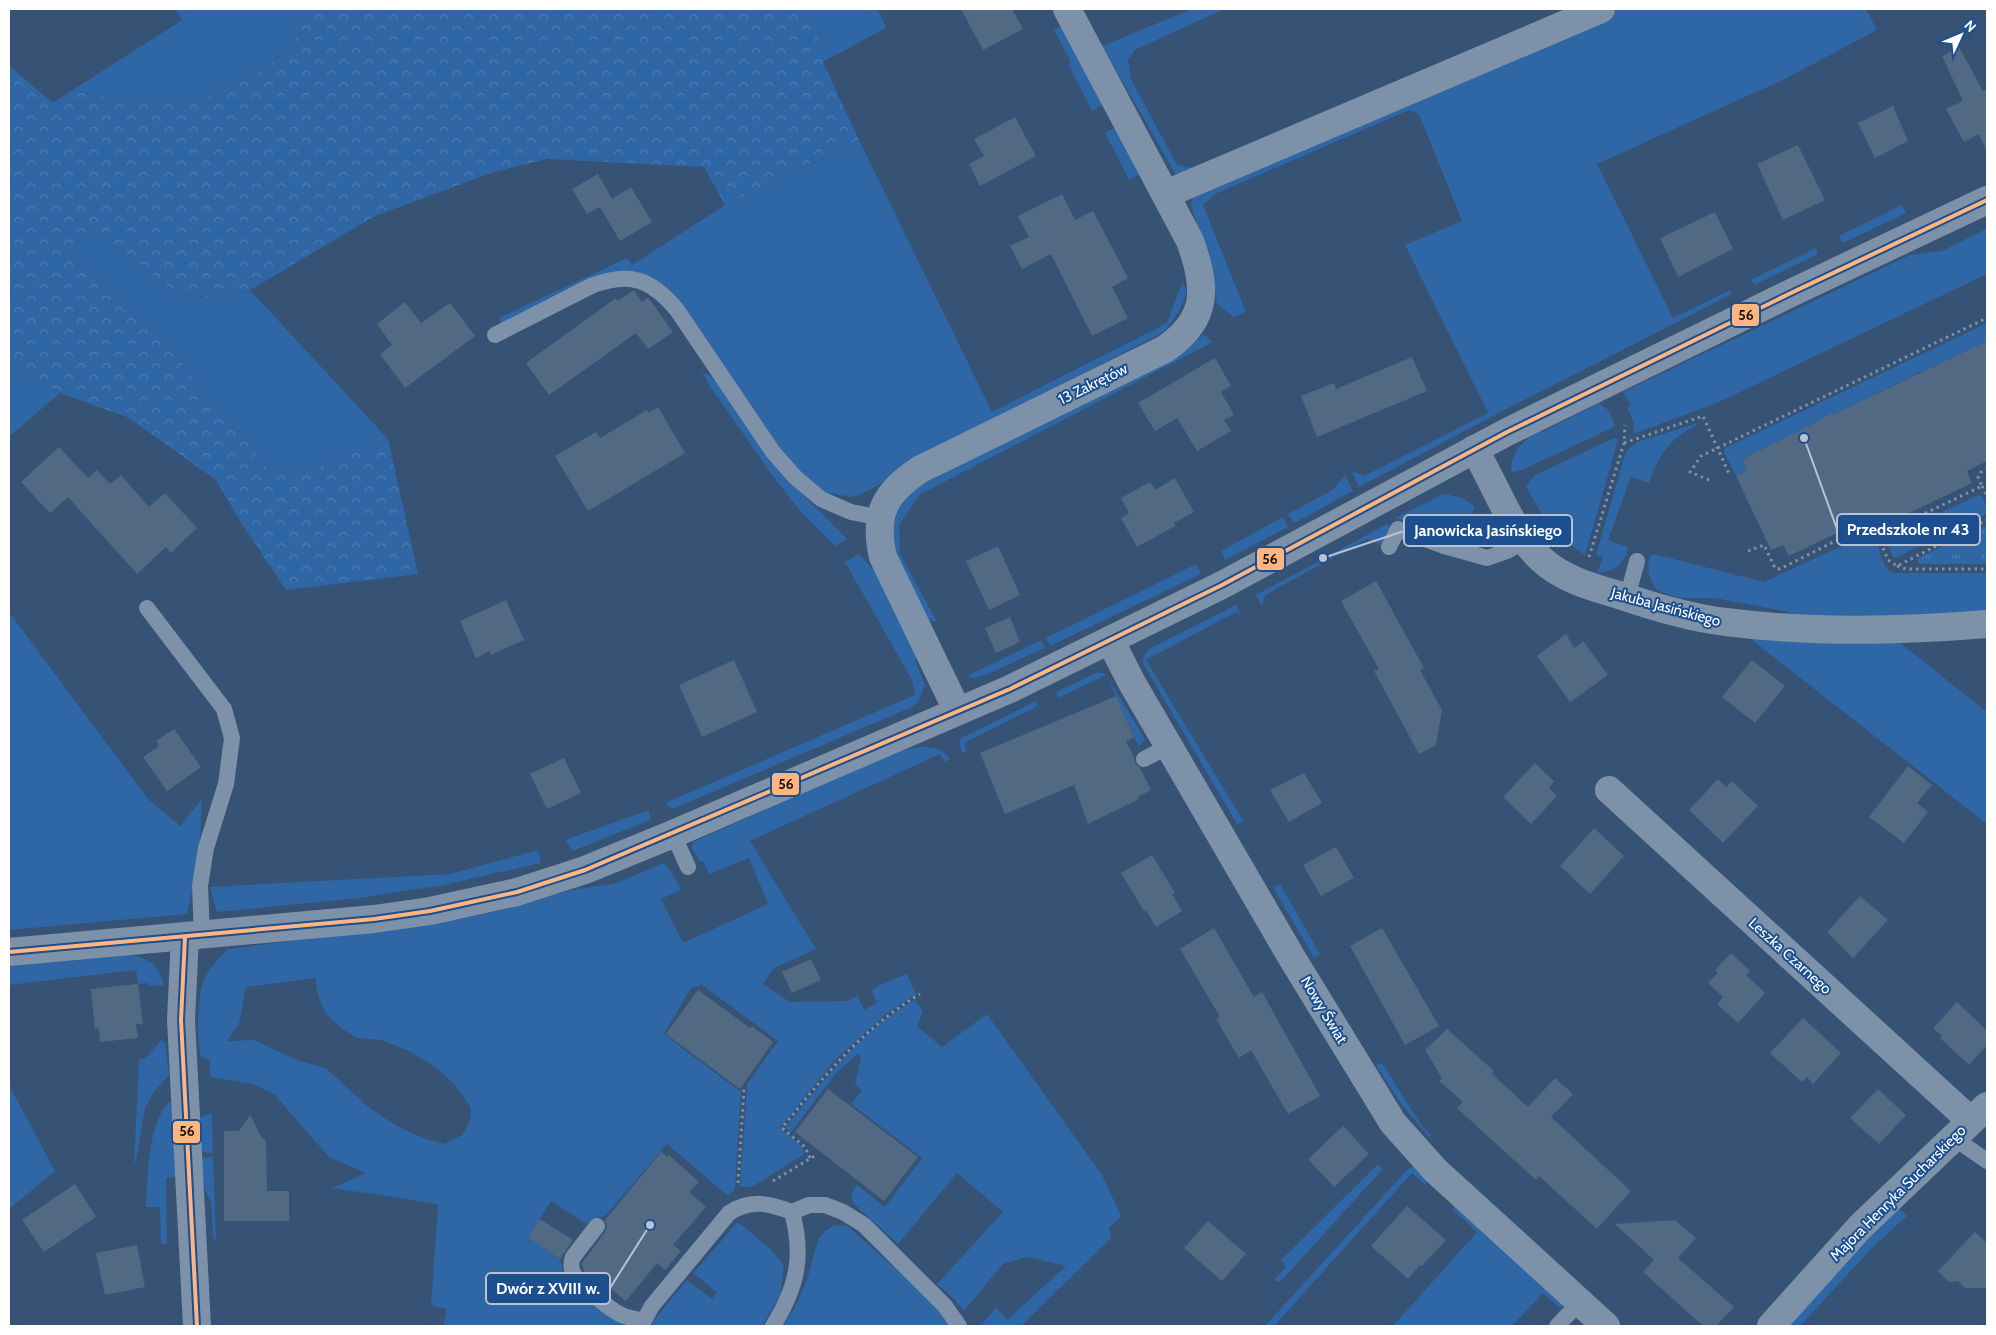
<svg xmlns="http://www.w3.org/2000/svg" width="1996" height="1335" viewBox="0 0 1996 1335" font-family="Cabin,sans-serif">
	<defs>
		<pattern id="forest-crowns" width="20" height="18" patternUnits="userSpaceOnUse" patternTransform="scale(1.25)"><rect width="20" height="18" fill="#2f66a5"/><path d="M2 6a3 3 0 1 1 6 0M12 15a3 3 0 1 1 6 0" fill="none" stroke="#4e7db2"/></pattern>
		<pattern id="park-tufts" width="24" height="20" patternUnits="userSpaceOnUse" patternTransform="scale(1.25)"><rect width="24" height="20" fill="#2f66a5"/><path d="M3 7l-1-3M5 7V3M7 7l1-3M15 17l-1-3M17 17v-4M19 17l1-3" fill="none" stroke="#4e7db2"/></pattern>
	</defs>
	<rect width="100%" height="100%" fill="#365274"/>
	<path fill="#2f66a5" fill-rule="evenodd" d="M175 9H311L290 50 225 93 149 103 71 91 182 20Z
		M813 9H878L886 28 823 62Z
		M1192 9H1224L1135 50 1128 60 1131 79 1177 165 1190 168 1370 96 1176 175 1102 46Z
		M1619 9H1866L1877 30 1785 79 1597 164 1673 318 1730 290 1732 294 1491 417 1359 487 1352 473 1355 472 1364 476 1488 413 1405 245 1462 221 1419 114 1409 110 1215 194 1203 205 1246 312 1234 317 1217 304 1214 283 1191 205 1193 195Z
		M1062 26 1104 104 1092 111 1068 64 1071 62 1054 30Z
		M1117 126 1142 173 1129 180 1105 133Z
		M859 140 992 412 1167 323 1182 283 1187 289C1183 307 1175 320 1162 333L914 460 879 485 865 492 854 497 826 493 797 472 684 310 640 275 501 323 499 318 627 258 632 265 725 205Z
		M1902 205 1906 213 1843 243 1839 236Z
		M1986 229 1987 274 1717 403 1633 434 1634 423 1627 408 1631 406 1623 392 1910 255 1942 251Z
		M102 236 177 294 217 298 250 290 388 439 301 474 271 472 151 325 72 255 74 242Z
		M1816 248 1818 254 1754 285 1751 280Z
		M1987 323V341L1920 373 1917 372V374L1832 415 1831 413 1830 416 1742 459 1747 471 1736 476 1724 452 1725 448Z
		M1203 334 1213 342 919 495 899 525 900 554 937 622 928 620 894 548 893 531 897 512 911 492 957 465 1169 361 1188 349Z
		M9 368 20 371 60 393 9 437Z
		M702 372 709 375 719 384 770 457 810 502 847 539 835 546 800 511 772 475 709 385Z
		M1599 403 1608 410 1615 425 1612 428 1522 470 1511 472C1510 451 1524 440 1540 430L1542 432Z
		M1697 423V425C1670 439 1659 454 1649 483L1631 477 1608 540 1627 547 1628 550C1623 565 1613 572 1597 573L1603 557 1596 555 1626 451 1637 442Z
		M1614 438 1618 440 1585 555C1554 534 1544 519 1526 487L1535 475Z
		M1346 476 1353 491 1294 523 1288 514 1331 491C1337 487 1339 479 1346 476Z
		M1444 494C1456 496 1468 498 1475 508L1473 512 1439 530 1395 518Z
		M1978 495 1982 496 1987 507V514L1895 558 1893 557 1886 541 1887 539Z
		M1491 513C1496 522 1505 534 1494 542 1490 544 1487 546 1483 545 1472 543 1462 537 1452 533Z
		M1283 517 1288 527 1225 560 1221 551Z
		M1387 524 1391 527 1381 545 1367 539 1265 595 1262 606 1256 595Z
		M1867 534C1882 538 1878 567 1893 573H1987V615L1813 620 1784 611 1715 598H1680L1661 592 1654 587 1649 575 1648 564 1650 556 1654 554 1764 582Z
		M859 554 875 571 922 657 915 660 925 685 918 702 912 707 673 809 665 803 915 695 912 680 845 562Z
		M1196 564 1201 574 1050 646 1046 638Z
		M1236 605 1242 617 1236 612 1146 660 1244 822 1237 824 1144 665 1142 659 1149 649Z
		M9 612 148 799 180 826 201 800C203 839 195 877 187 914L9 930Z
		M1748 637 1898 641 1987 712V824Z
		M1041 640 1045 648 983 676 972 678 967 676Z
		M1096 673H1102L1106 675 1145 739 1139 747 1106 675 1058 698 1056 692Z
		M1036 701 1038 706 964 743 967 751 962 753 959 739Z
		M919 747C933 747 942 747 950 759L945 762 940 754 750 841 816 949 774 968 763 984 790 1002 847 1001 858 996 864 1010 877 1003 872 991 877 986 907 974 916 994 886 1014 834 1061 780 1128 803 1148 804 1154 752 1187H740L747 1084 778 1041 702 985 691 988 664 1034 741 1092 735 1189 728 1196 667 1144 606 1215 586 1224 551 1201 528 1238 560 1259 563 1272 623 1326H443L447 1309 431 1305 438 1204 332 1188 366 1173 329 1157 275 1095 254 1084 210 1077V1060L201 1057C197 1037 196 995 206 976 211 966 220 957 228 949L461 919 506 909 568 891 616 883 664 863 673 874 681 890 661 899 683 943 768 904 749 858 709 874 703 861 700 862 692 848 693 842 894 753ZM315 978 318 996 326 1014 341 1028 357 1038 381 1040 409 1051 437 1068 455 1085 471 1108 470 1121 462 1135 444 1144 423 1138 395 1125 367 1106 327 1069 294 1059 254 1040 227 1041 239 1024 246 987Z
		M649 810 650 820 573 851 565 840Z
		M538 850 541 863 444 885 359 898 217 912 210 887 450 874Z
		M1280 884 1320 954 1314 958 1273 887Z
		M127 955C146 956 160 965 164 985L149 986 148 983 138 984 136 970 9 985V966Z
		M915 1000 923 1011 917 1026 942 1047 987 1014 1102 1175 1121 1216 1109 1228 1111 1238 1021 1326H981L996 1307 1007 1320 1066 1266 1027 1257 1003 1264 964 1311 953 1298 937 1284 1003 1212 957 1173 898 1244 853 1203 851 1195 857 1185 885 1207 922 1158 851 1104 862 1091 855 1084 861 1057 858 1054 837 1072 791 1132 785 1128C821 1084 864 1027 915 1000Z
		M161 1040 165 1043 169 1075 154 1092 145 1108 136 1161 134 1162 139 1059H145Z
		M1382 1063 1422 1126 1431 1135 1429 1137 1399 1101 1376 1065Z
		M9 1085 55 1171 9 1209Z
		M169 1102 173 1103 176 1177 166 1178 167 1243 161 1245 160 1207H146C147 1179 148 1123 169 1102Z
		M212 1113 213 1153 200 1152 198 1119Z
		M213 1157 216 1240 213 1238 211 1201 205 1191 201 1158Z
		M1378 1164 1382 1170 1283 1279 1278 1282 1274 1280 1286 1267 1281 1260Z
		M1414 1166 1427 1179 1425 1185 1412 1173 1274 1326H1265L1408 1169Z
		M1457 1207 1563 1302 1561 1309 1543 1293 1512 1326H1393L1477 1232 1451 1208Z
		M1898 1207 1907 1216 1874 1246 1800 1326H1787L1865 1238Z
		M738 1222 769 1248 780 1260 784 1267 780 1295 762 1326H651L653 1321 687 1280 712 1299 717 1292 693 1273Z
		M835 1225 847 1226C883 1258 922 1288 952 1326H783L794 1309 807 1280 818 1240 825 1231Z"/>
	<path fill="url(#forest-crowns)" d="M311 9H813L823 62 859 140 725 205 704 167 547 159 494 172 375 216 250 290 217 298 177 294 102 236 74 242 72 255 151 325 271 472 301 474 388 439 418 574 286 590 240 521 216 480 127 417 60 393 20 371 9 368V66L53 103 71 91 149 103 225 93 290 50Z"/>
	<path fill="url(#park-tufts)" d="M1987 525V564H1919L1917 559Z"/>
	<path fill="#526984" d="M961 9H1012L1023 29 983 50Z
		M1959 47 1983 91 1987 89V152L1979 134 1964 142 1946 109 1963 101 1942 56Z
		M1893 106 1908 141 1875 158 1858 123Z
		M1015 117 1036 156 980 186 969 164 984 156 974 139Z
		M1798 145 1825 200 1783 220 1757 164Z
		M598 174 612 199 631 187 652 222 620 241 600 207 587 214 572 189Z
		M1062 194 1075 220 1093 211 1128 278 1112 287 1128 318 1092 336 1051 254 1022 269 1010 246 1029 237 1018 216Z
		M1715 212 1733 249 1678 277 1660 238Z
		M634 290 642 302 648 297 673 332 648 349 636 333 549 395 526 363 616 298 618 301Z
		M405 302 421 323 450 303 475 336 405 388 380 354 392 345 377 324Z
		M1987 341V461L1967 471 1972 483 1882 526 1877 514 1789 556 1783 545 1771 550 1736 476 1747 471 1742 459 1813 424 1832 413V415Z
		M1412 357 1427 391 1317 437 1301 396 1334 383 1336 389Z
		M1215 358 1231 386 1221 392 1234 415 1224 420 1231 431 1197 451 1177 418 1155 431 1138 403Z
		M658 407 685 453 588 511 555 456 596 432 600 438 647 410 648 413Z
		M59 447 88 478 97 470 110 484 121 475 149 507 165 493 197 528 171 553 166 547 137 574 68 497 50 513 21 482Z
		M1175 478 1194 512 1174 523 1175 526 1137 547 1121 518 1129 513 1121 498 1150 482 1155 490Z
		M998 546 1020 595 989 610 966 561Z
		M1376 581 1424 668 1420 670 1442 710 1436 745 1419 754 1374 671 1379 669 1341 601Z
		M506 600 524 640 491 655 490 651 476 658 460 621Z
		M1010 617 1020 642 996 653 985 628Z
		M1566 634 1574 648 1583 641 1608 675 1570 702 1537 656Z
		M734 660 757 712 702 737 679 685Z
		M1752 660 1785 686 1755 723 1722 697Z
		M1116 696 1134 737 1126 741 1134 757 1135 763 1140 768 1151 790 1138 797 1139 799 1088 824 1074 785 1005 814 980 753Z
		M174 729 201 767 167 791 143 757 159 746 156 741Z
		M564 758 581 793 547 809 530 774Z
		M1535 763 1554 781 1549 788 1557 796 1531 824 1503 797Z
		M1908 766 1932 785 1917 803 1928 812 1904 843 1869 817Z
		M1304 773 1322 803 1289 822 1270 790Z
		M1718 779 1726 787 1732 781 1758 806 1723 843 1689 810Z
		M1594 828 1624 856 1590 894 1560 866Z
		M1336 847 1354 878 1321 896 1303 865Z
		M1152 855 1175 893 1172 894 1182 911 1156 927 1146 910 1144 911 1121 873Z
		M1860 896 1888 920 1853 958 1827 932Z
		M1214 928 1254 997 1262 992 1320 1096 1288 1114 1251 1050 1239 1058 1216 1019 1220 1017 1180 949Z
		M1382 928 1439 1026 1405 1045 1350 946Z
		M1731 953 1750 971 1746 975 1765 993 1738 1023 1717 1004 1723 997 1708 983 1718 973 1715 970Z
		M811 959 821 980 792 993 782 972Z
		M138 984 143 1024H136L138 1038 100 1042 99 1028 95 1029 91 989Z
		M698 990 750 1028 752 1026 773 1042 740 1089 666 1034Z
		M1957 1002 1987 1031V1045L1969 1065 1940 1038 1942 1036 1933 1028Z
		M1803 1018 1841 1053 1813 1084 1807 1077 1802 1082 1770 1053Z
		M1447 1029 1494 1071 1492 1074 1528 1107 1555 1078 1573 1094 1551 1117 1631 1191 1597 1229 1539 1176 1536 1180 1457 1108 1463 1102 1439 1081 1442 1078 1425 1050Z
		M828 1089 918 1157 884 1201 795 1132Z
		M1878 1089 1906 1115 1879 1144 1850 1118Z
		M250 1115 262 1138 266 1140 267 1191H289V1221H224V1131H239Z
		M1343 1126 1369 1154 1334 1187 1308 1159Z
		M661 1152 667 1157 669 1155 699 1182 689 1192 706 1207 673 1245 681 1251 665 1270 657 1263 626 1301 611 1289 607 1293 603 1289 584 1272 582 1263 605 1232 607 1227 605 1220Z
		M75 1184 96 1217 44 1252 22 1220Z
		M1407 1206 1446 1240 1422 1266 1420 1265 1408 1279 1371 1246Z
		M540 1219 573 1240 560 1259 528 1238Z
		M1675 1220 1696 1238 1678 1258 1734 1307 1716 1326H1703L1643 1272 1654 1260 1615 1224Z
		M1208 1221 1246 1254 1222 1281 1184 1248Z
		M1975 1232 1987 1243V1288H1965L1958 1281 1949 1282 1938 1271Z
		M137 1245 145 1287 105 1295 96 1253Z"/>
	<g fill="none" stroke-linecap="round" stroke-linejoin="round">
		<path stroke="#7d92a8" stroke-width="3" stroke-dasharray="2.5 4" stroke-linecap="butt" d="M1624 443 1703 416 1730 476
			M1709 480 1690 472 1701 456 1987 318
			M1982 486 1987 496
			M1878 536 1982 486 1978 477 1981 472 1987 469
			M1748 551 1764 545 1775 568 1780 569 1869 524 1878 536 1888 560 1897 566 1987 520
			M1589 557 1624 443 1625 425
			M1897 566 1906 569H1987
			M810 1158 805 1147 782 1128C823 1077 863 1028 920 994
			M773 1181 816 1155
			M738 1183 744 1089"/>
		<path stroke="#7d92a8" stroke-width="16" d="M495 335 591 286C630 271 651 279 677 310L773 452 795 477 821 499 851 512 881 518
			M1389 547 1398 529 1444 546 1487 558 1507 551 1526 540
			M1627 598 1637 561
			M147 608 224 709 232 738 226 784 206 848 200 886 202 935
			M1144 759 1169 746
			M673 834 688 867
			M1954 1138 1987 1161
			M792 1212 809 1205H825L843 1212 864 1225 945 1306 959 1326
			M597 1226 573 1257C571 1262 571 1268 573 1273 580 1285 611 1311 624 1316 630 1318 636 1319 643 1321
			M641 1326 652 1306 729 1213C751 1199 768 1203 792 1212 804 1257 797 1287 773 1326
			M1557 1326 1580 1302"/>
		<path stroke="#7d92a8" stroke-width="28" d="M1166 194 1601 9
			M1474 449C1496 485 1510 530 1541 559 1562 579 1592 587 1619 595 1654 607 1690 618 1726 622 1811 633 1902 631 1987 624
			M1110 640 1132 683 1292 958 1393 1123 1436 1171 1606 1326
			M957 710 883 557C873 514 885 492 921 469L1165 349C1209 319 1207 287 1190 241L1067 9
			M1609 790 1971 1121
			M185 937 181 1020 197 1326
			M1771 1326 1860 1227 1987 1106"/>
		<path stroke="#7d92a8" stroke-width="28" d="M9 952 374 919 430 911 517 892 585 870 673 834 1010 689 1222 585 1507 432 1793 292 1987 200"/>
		<g stroke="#1b4f8f" stroke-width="8">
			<path id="bus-1" d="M185 937 181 1020 197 1326
				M9 952 374 919 430 911 517 892 585 870 1010 689 1222 585 1507 432 1793 292 1987 200"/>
		</g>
		<use href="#bus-1" stroke="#ffb580" stroke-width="4"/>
	</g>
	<g text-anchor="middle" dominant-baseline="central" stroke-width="4" stroke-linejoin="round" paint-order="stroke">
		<g font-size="15" fill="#fff" stroke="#1b4f8f">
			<text transform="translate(1093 384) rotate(-26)">13 Zakrętów</text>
			<text transform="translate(1666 607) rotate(15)">Jakuba Jasińskiego</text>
			<text transform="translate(1790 956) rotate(42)">Leszka Czarnego</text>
			<text transform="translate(1324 1010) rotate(59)">Nowy Świat</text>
			<text transform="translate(1898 1193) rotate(-45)">Majora Henryka Sucharskiego</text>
		</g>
	</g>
	<path fill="none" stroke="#b9c2ce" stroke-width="2" d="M1804 438L1837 529M1323 558L1404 531M650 1225L610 1288"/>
	<g fill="#b9c2ce" stroke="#1b4f8f" stroke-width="2">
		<circle cx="1804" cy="438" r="5"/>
		<circle cx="1323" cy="558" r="5"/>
		<circle cx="650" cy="1225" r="5"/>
	</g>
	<g fill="#1b4f8f" stroke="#b9c2ce" stroke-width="2">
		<rect x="1837" y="514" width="143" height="31" rx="5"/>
		<rect x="1404" y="515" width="168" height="31" rx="5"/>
		<rect x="486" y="1273" width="124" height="31" rx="5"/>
	</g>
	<g font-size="16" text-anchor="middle" font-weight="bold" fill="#fff">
		<text x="1908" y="535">Przedszkole nr 43</text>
		<text x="1488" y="536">Janowicka Jasińskiego</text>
		<text x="548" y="1294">Dwór z XVIII w.</text>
	</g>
	<g stroke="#1b4f8f" stroke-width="2">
		<rect x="1731" y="303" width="29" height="24" rx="5" fill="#ffb580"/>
		<rect x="1256" y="547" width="29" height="24" rx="5" fill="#ffb580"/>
		<rect x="771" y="772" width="29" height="24" rx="5" fill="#ffb580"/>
		<rect x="172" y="1120" width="29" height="24" rx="5" fill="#ffb580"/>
	</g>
	<g font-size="14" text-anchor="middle" font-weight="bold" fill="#111">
		<text x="1746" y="320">56</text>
		<text x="1270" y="564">56</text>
		<text x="786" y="789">56</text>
		<text x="187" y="1136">56</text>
	</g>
	<rect width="1996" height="1335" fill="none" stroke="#ffffff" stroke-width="20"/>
	<g transform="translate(1961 35) rotate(46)" stroke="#1b4f8f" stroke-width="4" paint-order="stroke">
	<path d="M0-4L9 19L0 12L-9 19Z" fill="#ffffff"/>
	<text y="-8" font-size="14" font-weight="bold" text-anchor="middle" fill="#ffffff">N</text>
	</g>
</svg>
